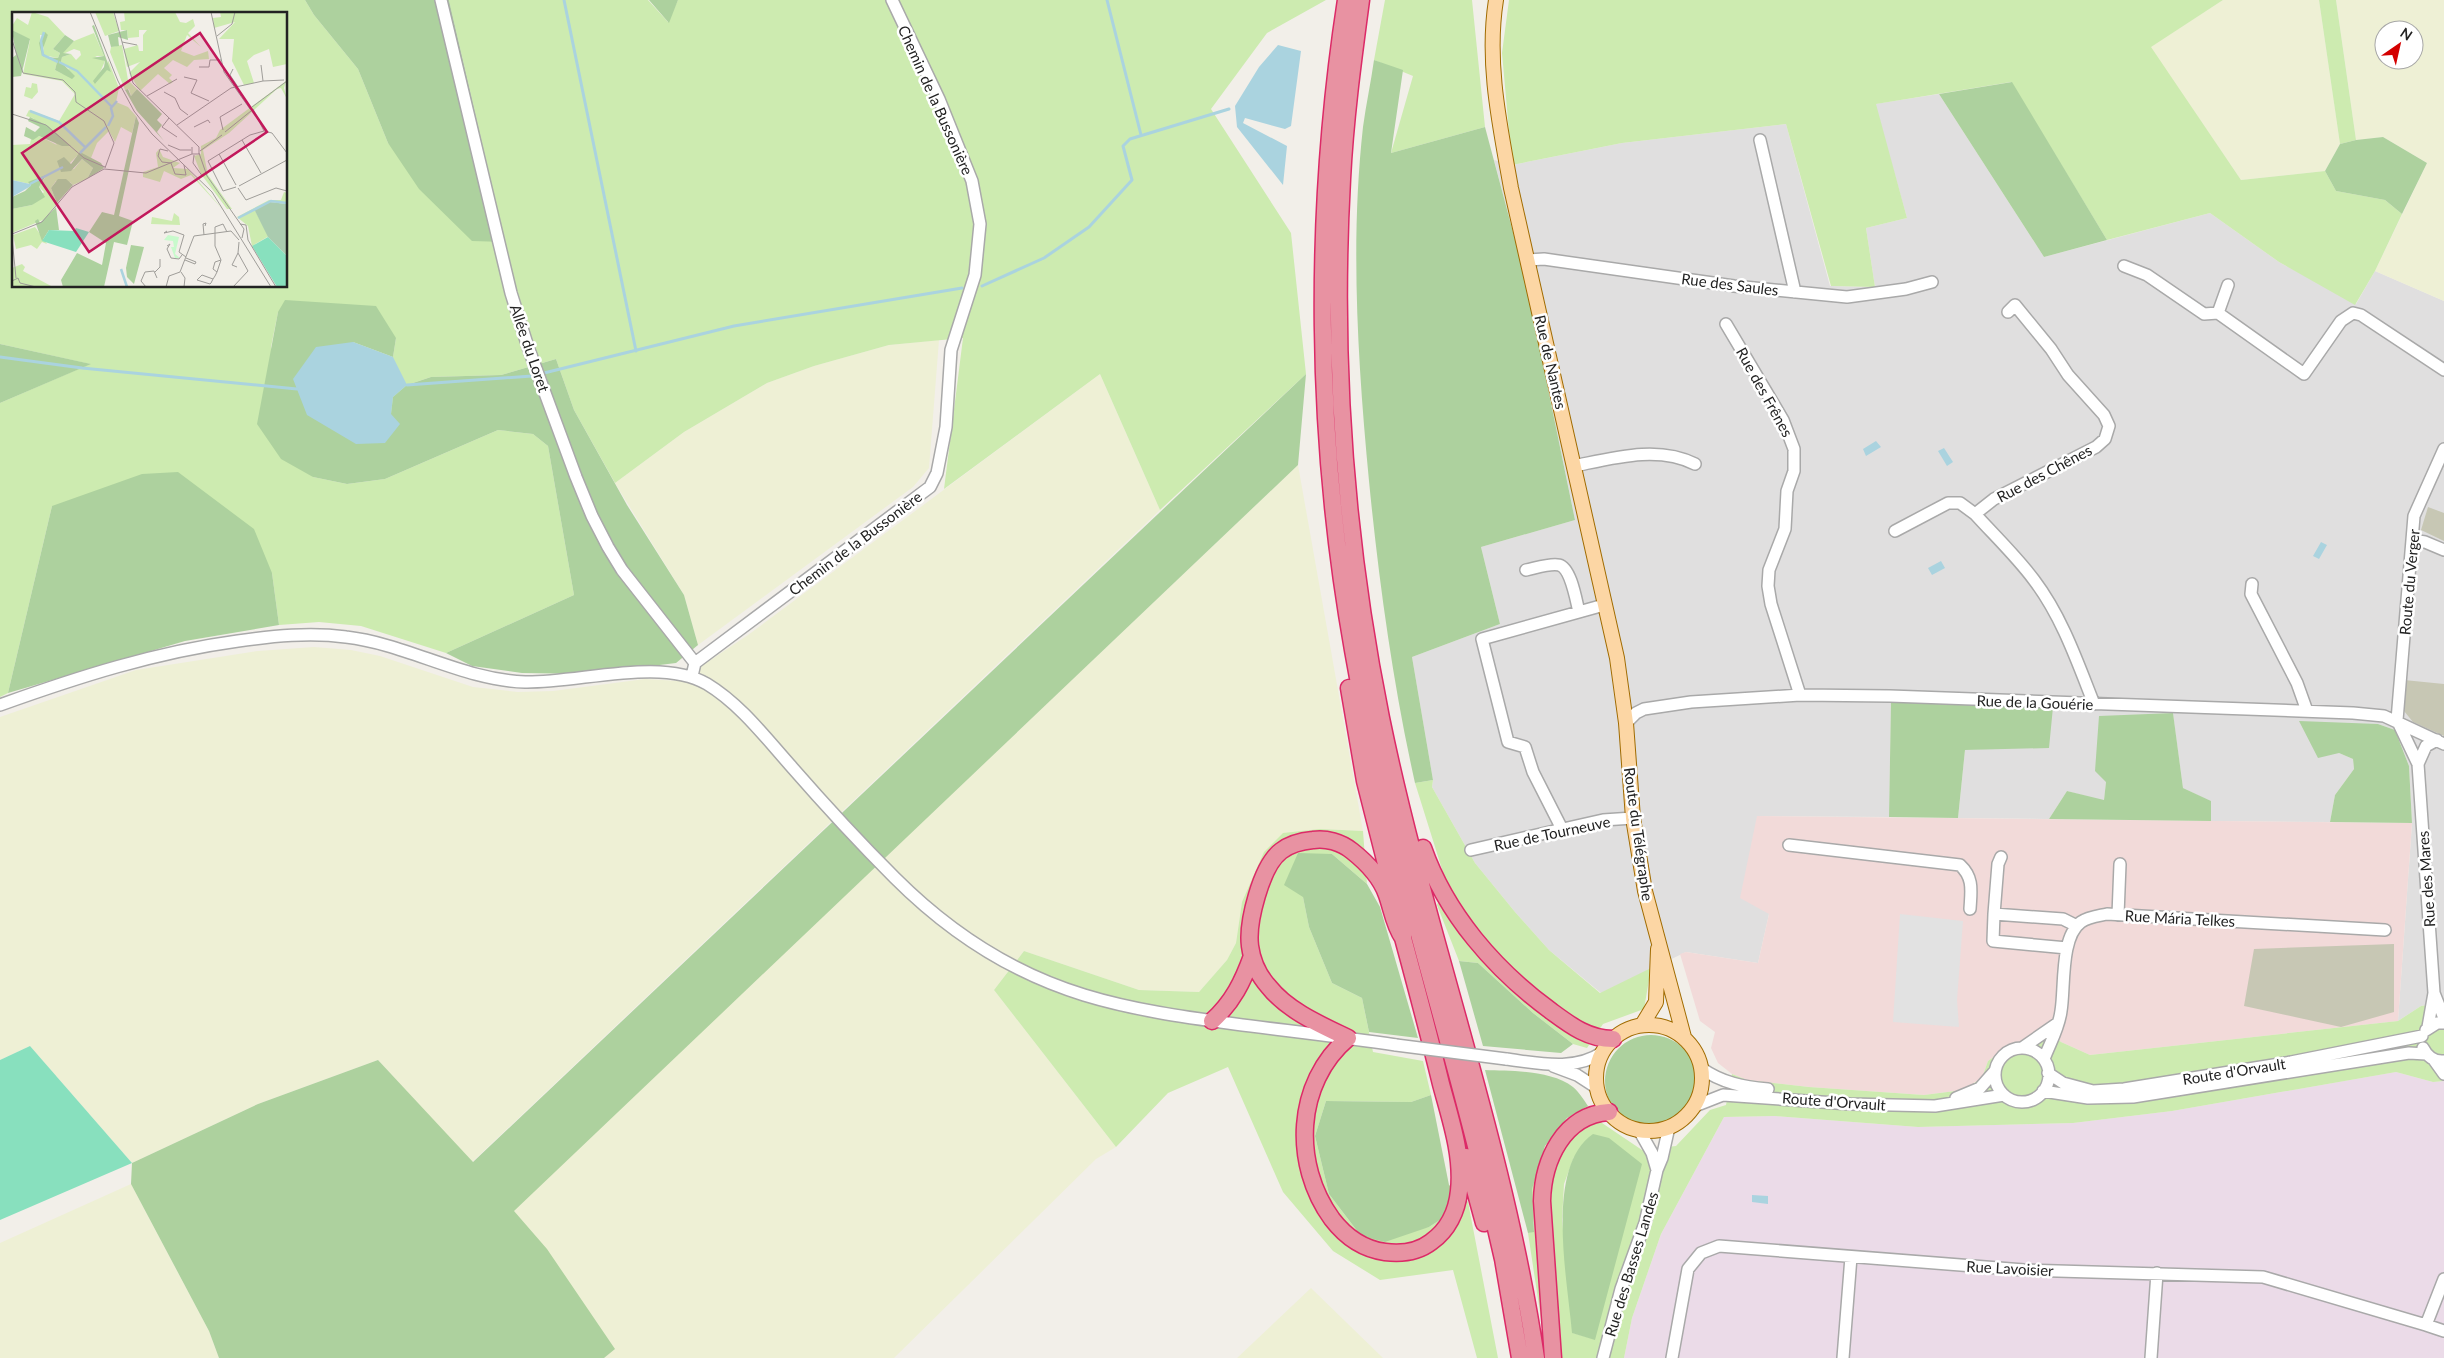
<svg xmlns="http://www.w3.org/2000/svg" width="2444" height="1358" viewBox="0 0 2444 1358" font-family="Lato,sans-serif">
	<rect width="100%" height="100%" fill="#f2efe9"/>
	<path fill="#e0dfdf" d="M1939 94 2044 257 2210 213 2279 262 2356 304 2375 271 2444 301V1003L2421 1006 2398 1021 2412 823 2409 766 2395 730 2378 724 2339 753 2353 759 2354 769 2335 795 2330 822 2211 821 2210 801 2183 788 2173 714 2106 782 2104 801 2067 791 2049 819 1958 818 1965 750 2003 748 1891 701 1889 817 1757 816 1769 914 1758 963 1686 952 1601 993 1549 950 1515 912 1475 863 1432 787 1433 780 1412 657 1500 624 1481 547 1575 520 1525 277 1494 160 1512 165 1622 143 1786 124 1830 286 1875 287 1866 228 1907 218 1875 104Z"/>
	<path fill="#f2dad9" d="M1757 816 2412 823 2398 1021 2090 1055 2061 1042 2046 1028 2028 1043H2013L1988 1061 1982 1078 1963 1090 1924 1095 1809 1087 1747 1080 1732 1074 1718 1063 1711 1048 1715 1032 1700 1021 1680 954 1686 952 1758 963 1769 914 1740 898Z"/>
	<path fill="#ebdbe8" d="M2396 1072 2433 1082 2444 1081V1358H1624L1632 1318 1661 1234 1724 1117 1775 1116 1918 1127 2073 1123 2172 1111Z"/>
	<path fill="#c7c7b4" d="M2428 507 2444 513V541L2421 530Z
		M2404 680 2444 684V736L2413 722 2404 711Z
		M2394 944V1012L2341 1027 2244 1006 2254 949Z"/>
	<path fill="#eef0d5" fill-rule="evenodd" d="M2223 0H2319L2340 144 2325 171 2241 180 2150 47Z
		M2336 0H2444V301L2375 271 2427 163 2383 137 2356 140ZM2384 30H2414V60H2384Z
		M939 340 929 468 913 487 698 645 684 595 615 483 684 432 767 383 814 366 889 345Z
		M1100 374 1160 510 472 1162 378 1060 258 1104 132 1163 30 1046 0 1060V717L136 670 258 651 314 647 351 650 380 656 473 687 518 692 553 691 645 679 679 681 748 635Z
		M1298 465 1363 831 1320 829 1242 902 1236 943 1227 960 1199 992 1139 990 1024 951 994 990 1116 1147 1096 1159 894 1358H604L614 1348 513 1211Z
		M131 1184 209 1331 219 1358H0V1243Z
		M1311 1288 1383 1358H1236H1237Z"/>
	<path fill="#cdebb0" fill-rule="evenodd" d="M0 0H305L314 15 358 69 388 143 505 242 449 0H648L668 22 678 0H1326L1267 33 1211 109 1291 233 1306 374 1160 510 1100 374 944 489 963 338 889 345 814 366 767 383 684 432 615 483 574 410 556 359 501 375 431 377 407 385 400 424 385 443 353 342 393 357 396 338 278 312 271 347 313 477 347 484 385 479 498 430 533 434 548 446 574 595 446 653 361 626 319 622 279 625 272 573 52 506 8 693 0 697V403L90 364 0 344ZM14 14H286V286H14Z
		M1385 0H1472L1485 127 1391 153 1413 76 1374 60Z
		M1509 0H2223L2151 47 2241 180 2325 171 2336 191 2385 200 2402 214 2375 271 2355 305 2279 262 2210 213 2107 240 2011 82 1876 104 1907 218 1866 228 1875 287 1831 286 1786 124 1622 143 1512 165 1502 53Z
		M2319 0H2336L2356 140 2340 144Z
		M1433 780 1432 787 1475 863 1515 912 1549 950 1600 993 1651 968 1644 1009 1603 1024 1587 1048 1573 1044 1533 1013 1478 963 1459 961 1437 905 1446 882 1415 783Z
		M1320 829 1363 831 1367 884 1332 854 1303 897 1309 927 1332 983 1362 998 1373 1052 1423 1061 1431 1095 1411 1102 1326 1101 1315 1136 1329 1194 1361 1236 1429 1227 1468 1202 1498 1358H1477L1453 1270 1380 1280 1333 1251 1283 1192 1228 1067 1168 1093 1116 1147 994 990 1024 951 1139 990 1199 992 1227 960 1236 943 1242 902 1264 852 1283 833Z
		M2444 1003V1081L2433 1082 2396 1072 2172 1111 2073 1123 1918 1127 1775 1116 1724 1117 1661 1234 1632 1318 1624 1358H1562L1560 1330 1541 1319 1528 1233 1534 1231C1534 1218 1530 1202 1532 1189 1537 1150 1556 1125 1588 1106L1602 1123 1642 1150 1676 1146 1710 1110 1726 1105 1732 1074 1747 1080 1809 1087 1924 1095 1963 1090 1982 1078 1988 1061 2013 1043 2028 1042 2046 1028 2061 1042 2090 1055 2398 1021 2421 1006ZM1574 1157 1615 1259 1594 1339 1573 1333 1562 1220 1564 1184Z"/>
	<path fill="#add19e" d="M305 0H449L505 242 472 241 419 189 388 143 358 69 314 15Z
		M648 0H678L669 23 649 0Z
		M1374 60 1403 70 1391 153 1485 127 1525 277 1575 520 1481 547 1500 624 1412 657 1433 780 1415 783C1393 684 1379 583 1369 481 1358 364 1350 244 1363 127 1366 104 1371 82 1374 60Z
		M2012 82 2107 240 2044 257 1939 94Z
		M2383 137 2427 163 2402 214 2385 200 2336 191 2325 171 2340 144 2356 140Z
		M285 300 376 306 396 338 393 357 353 342 391 414 393 397 407 385 431 377 501 375 556 359 574 410 627 505 684 595 698 645 676 663 586 674 522 673 472 666 446 653 574 595 548 446 533 434 498 430 385 479 347 484 313 477 281 459 257 424 278 312Z
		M0 344 91 364 0 403Z
		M1306 374 1298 465 514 1211 547 1249 615 1349 604 1358H219L209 1331 131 1184 132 1163 258 1104 378 1060 473 1162Z
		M178 472 254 529 272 573 279 625 185 641 8 693 52 506 142 474Z
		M1891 701 2053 707 2049 748 1965 750 1958 818 1889 817Z
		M2173 713 2183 788 2211 801V821L2049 819 2067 791 2104 800 2106 782 2095 771 2099 716Z
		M2299 721 2378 724 2395 730 2409 766 2412 823 2330 822 2335 795 2354 769 2353 759 2339 753 2318 758Z
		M1298 853 1332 854 1367 884 1380 907 1418 1038 1369 1032 1362 998 1332 983 1309 927 1303 897 1284 885Z
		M1459 961 1478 963 1533 1013 1573 1044 1561 1053 1483 1046Z
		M1605 1081a46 46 0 1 1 92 0a46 46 0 1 1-92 0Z
		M1485 1070C1511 1071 1551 1070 1573 1087 1579 1092 1584 1100 1588 1106L1567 1118 1545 1146 1532 1189 1534 1232 1528 1233Z
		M1431 1095 1449 1185 1468 1202 1429 1227 1385 1242 1361 1236 1329 1194 1315 1136 1326 1101 1411 1102Z
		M1593 1134 1609 1138 1642 1164 1595 1340 1572 1333C1568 1282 1544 1167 1593 1134Z"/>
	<path fill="#88e0be" d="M30 1046 132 1163 0 1220V1060Z"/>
	<path fill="#e2e2e2" d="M1900 914 1963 921 1957 1000 1959 1027 1893 1022Z"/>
	<path fill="#aad3df" d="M1278 45 1301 51 1291 126 1285 129 1245 118 1243 123 1287 146 1283 185 1237 127 1235 106 1259 67Z
		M353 342 393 357 407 385 393 397 391 414 400 424 385 443 356 444 307 415 293 379 316 347Z
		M1876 441 1881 447 1866 456 1863 449Z
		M1944 448 1953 462 1947 466 1938 451Z
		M2321 542 2327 545 2319 559 2313 556Z
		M1941 561 1945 568 1932 575 1928 568Z
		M1752 1195 1768 1196V1204L1752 1202Z"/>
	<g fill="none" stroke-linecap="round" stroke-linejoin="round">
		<path stroke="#aad3df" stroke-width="3" d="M564 0 636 351
			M1107 0 1141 135
			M982 286 1044 258 1089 227 1132 180 1123 146 1130 139 1229 109
			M0 357 82 368 297 389
			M544 373 734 326 962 288
			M407 385 532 376"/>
		<g stroke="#a9a9a9" stroke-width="14">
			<path id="minor" d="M441 0 511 293 528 347 576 477 592 516 608 547 622 570 695 663
				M1760 140 1795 292
				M1528 260 1544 259 1734 286 1847 297 1906 289 1932 282
				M2124 266 2147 275 2204 314 2218 313 2228 285
				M2008 312 2015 305 2051 349 2068 375 2104 415 2109 426 2105 439 2096 447 1994 499 1975 514C1995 536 2017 557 2034 580 2062 617 2077 661 2094 704
				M2218 313 2304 374 2341 321 2353 313 2361 315 2444 370
				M1726 324 1783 420 1794 449V471L1787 491 1785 529 1769 570 1768 586 1771 604 1800 695
				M1574 466C1613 458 1658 445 1695 464
				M1895 531 1948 503H1960L1975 514
				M2412 540 2425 542 2444 550
				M1526 570C1536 568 1550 563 1559 565 1571 568 1576 600 1579 612
				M2252 584 2251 594 2297 683 2307 711
				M692 676 695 663 930 487 937 473 946 427 951 350 975 275 980 224 972 181 939 99 892 0
				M0 705C78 677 156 652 238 641 273 636 310 632 346 637 407 644 463 680 525 682 579 683 661 657 707 684 740 704 765 737 790 765 824 804 859 842 895 878 948 931 1012 973 1084 995 1133 1010 1184 1017 1235 1024 1289 1031 1343 1037 1396 1045
				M1626 723 1636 713 1644 709 1691 702 1800 695 1890 696 2353 713 2384 716 2444 744
				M2418 764 2426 746 2437 740
				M1562 829 1533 772 1525 747 1508 742 1482 639 1604 605
				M1789 845 1960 865C1974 878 1971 891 1970 909
				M1471 850 1603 820 1633 818
				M1994 914 1998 864 2001 857
				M2118 915 2120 864
				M2067 948 1993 941 1994 914 2063 919 2077 926
				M2434 993 2444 1018
				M2428 1027 2434 993 2418 764 2397 720 2414 516 2444 449
				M2426 1030 2437 1023H2444
				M2022 1048 2058 1023
				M2423 1048C2427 1056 2434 1062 2444 1061
				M1995 1075a27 27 0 1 1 54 0a27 27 0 1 1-54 0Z
				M1506 1059C1538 1063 1574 1072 1603 1052
				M2044 1059C2050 1043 2059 1028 2061 1011 2065 988 2060 937 2081 922 2088 917 2098 916 2107 914L2385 930
				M2434 1060 2444 1074
				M1553 1066 1577 1075 1597 1088
				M1701 1068C1722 1083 1744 1087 1768 1089
				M2048 1073 2063 1083 2093 1091 2124 1089 2291 1062 2422 1036
				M2043 1091 2088 1098 2133 1097 2409 1053 2426 1054
				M1956 1098 1980 1088 1995 1071
				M1695 1106 1723 1095 1850 1104 1935 1106 2004 1095
				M1639 1130 1652 1153 1657 1170
				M2444 1279 2426 1325 2444 1331
				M1603 1358 1621 1289 1645 1223 1657 1170 1662 1158 1669 1127
				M1672 1358 1688 1269 1701 1253 1719 1246 2024 1270 2263 1277 2426 1325
				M1843 1358 1851 1257
				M2151 1358 2157 1273"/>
		</g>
		<g stroke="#a06b00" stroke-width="16">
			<path id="major" d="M1496 0C1486 63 1500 126 1511 188L1617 658 1626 723 1633 818 1645 891 1684 1037
				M1642 1025 1656 1002 1658 949
				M1596 1078a53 53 0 1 1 106 0a53 53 0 1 1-106 0Z"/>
		</g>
		<g stroke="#dc2a67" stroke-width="19">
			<path id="highway" d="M1346 0C1313 215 1315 436 1353 650 1385 834 1444 1013 1488 1194L1503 1259 1520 1358
				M1361 0C1353 60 1345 119 1342 179 1332 360 1345 540 1381 718 1425 933 1504 1140 1536 1358
				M1349 688 1365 781 1403 931V938C1416 986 1429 1035 1441 1084 1450 1118 1463 1155 1459 1191 1457 1211 1448 1230 1431 1242 1418 1252 1401 1254 1385 1252 1363 1249 1345 1236 1332 1219 1292 1164 1295 1083 1348 1038 1321 1025 1288 1011 1269 987 1259 976 1252 961 1250 946 1247 923 1261 866 1281 851 1290 844 1302 841 1313 840 1326 838 1341 842 1352 851 1366 862 1381 878 1387 895 1392 909 1394 925 1403 938
				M1423 848C1446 914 1495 970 1551 1011 1570 1025 1588 1039 1613 1039
				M1212 1021C1233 1002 1243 981 1252 956
				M1466 1157 1484 1223
				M1553 1358 1542 1201C1543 1161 1563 1115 1609 1112"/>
		</g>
		<use href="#minor" stroke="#fff" stroke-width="11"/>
		<use href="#major" stroke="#fcd6a4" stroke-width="14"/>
		<use href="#highway" stroke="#e892a2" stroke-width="16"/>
		<g stroke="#a9a9a9" stroke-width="14" stroke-linecap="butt">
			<path id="minor-bridge" d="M1396 1045 1506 1059"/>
		</g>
		<use href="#minor-bridge" stroke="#fff" stroke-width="11"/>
	</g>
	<g text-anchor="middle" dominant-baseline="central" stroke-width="5" stroke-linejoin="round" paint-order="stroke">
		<g font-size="15" fill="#222" stroke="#fff">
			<text transform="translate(936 100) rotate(66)">Chemin de la Bussonière</text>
			<text transform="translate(1730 284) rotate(7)">Rue des Saules</text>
			<text transform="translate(530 348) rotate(71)">Allée du Loret</text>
			<text transform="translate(1551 362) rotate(77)">Rue de Nantes</text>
			<text transform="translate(1765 392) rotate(61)">Rue des Frênes</text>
			<text transform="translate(2044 473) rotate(-28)">Rue des Chênes</text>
			<text transform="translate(855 543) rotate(-37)">Chemin de la Bussonière</text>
			<text transform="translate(2409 582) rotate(-85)">Route du Verger</text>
			<text transform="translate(2035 702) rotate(2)">Rue de la Gouérie</text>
			<text transform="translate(1552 833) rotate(-12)">Rue de Tourneuve</text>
			<text transform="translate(1639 834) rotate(82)">Route du Télégraphe</text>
			<text transform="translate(2426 879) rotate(-94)">Rue des Mares</text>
			<text transform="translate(2180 918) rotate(3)">Rue Mária Telkes</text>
			<text transform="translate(2234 1071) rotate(-9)">Route d'Orvault</text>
			<text transform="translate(1834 1101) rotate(4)">Route d'Orvault</text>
			<text transform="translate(1631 1264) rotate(-73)">Rue des Basses Landes</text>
			<text transform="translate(2010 1268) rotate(3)">Rue Lavoisier</text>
		</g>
	</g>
	<g transform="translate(12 12)">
		<rect width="275" height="275" fill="#f2efe9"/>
		<path d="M20 0 36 5 53 23 41 37 48 41 46 46 31 43 32 31 36 23H28L30 44 45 50 43 58 51 62 57 57 49 50 50 45 59 42 64 48 69 43 68 39 62 37 51 42 50 40 62 29 82 21 92 44H83L93 49 83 72 95 57 99 59 95 55 96 48 107 76 104 90 116 95 124 104 120 121 109 115 103 130 97 119 85 131 79 146 72 143 65 144 58 151 46 149 49 159 62 157 70 147 81 156 75 167 61 173 58 170 44 169 39 176 45 191 33 207 0 221V197L20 193 32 180 27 175 34 164 18 172 0 168V133L18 132 19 127 27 124 45 133 21 106 14 104 17 98 47 109 63 82 50 69 11 62 18 28 0 18V14L5 6 16 13ZM83 0H101L107 19 93 24ZM112 0H163L168 10 174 11 181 7 183 14 176 21 189 35 175 23 169 39 182 44 196 39 197 47 182 48 175 55 161 48 152 56 160 63 157 66 161 70 158 72 146 62 128 79 117 61 128 50 115 55 112 37 126 33 127 39H131V23L135 18H127V25L116 26 115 18H109L108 10 113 9ZM208 0H271L275 3V52L261 55 257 37 242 43 235 49 242 71 232 73 220 49 222 27H207L223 10 202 16 201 6 209 5ZM110 33 116 68 125 77 119 84 117 77 113 78 98 40 99 35ZM274 69 272 76 275 87 269 76 265 77 217 121 191 138 196 163 220 197H215L189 162 182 144 189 142V134L204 126 208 118ZM20 71 25 72 26 80 20 87 12 84 14 75 19 76ZM147 137 151 145 168 151 161 156 176 157 212 199 179 163 169 167 152 159 148 170 131 165V160L146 155 144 141ZM272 180 275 181V192L258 190 242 197 257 224 240 234 236 214 225 205 257 188H269ZM162 201 167 205 168 213 139 212 140 205 160 209ZM23 215 35 232 30 230 25 237 19 233 4 237 1 223ZM10 252 13 255 11 259 41 275H0V256Z" fill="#cdebb0"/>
		<path d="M82 13 99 60 95 58 83 72 81 69 92 55 93 49 80 46 92 44 80 14ZM0 18 18 27 9 64 0 65V46L4 43ZM115 18 116 28 106 25 107 34 99 35 96 23ZM33 20 36 23 30 39 34 45 46 46 48 41 41 37 53 23 62 29 51 41 59 42 50 45 49 50 63 64 60 67 43 58 45 50 30 44 27 31ZM116 77 119 84 125 77 150 102 145 108 150 113 145 120 152 129 125 99 113 78ZM124 104 127 111 107 204 121 209 115 233 102 230 92 275H51L49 268 65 241 90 253 94 231 77 220 90 200 102 203ZM18 105 36 114 59 134H50L27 124 21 128 12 124 14 115 23 120 28 115 16 109ZM68 140 89 151 92 156 75 167 81 156 70 147 59 159 49 160 45 149 52 145 59 152ZM34 163 27 175 33 185 20 193 0 197V185L13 179 19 173 16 170ZM46 167H54L61 173 45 191 39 176ZM44 195 47 218H37L30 229 23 209 26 207 28 211ZM119 233 132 235 122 272 115 265 114 256Z" fill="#add19e"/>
		<path d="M258 190 275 192V244L256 225 242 197Z" fill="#aacbaf"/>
		<path d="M156 223 167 225 163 242 168 246H163L159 235H162L161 229 152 228Z" fill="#c8facc"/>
		<path d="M64 216 77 220 64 240 30 229 37 218 62 219ZM256 225 275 244V275H265L240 234Z" fill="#88e0be"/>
		<path d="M0 168 18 172 19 174 0 185Z" fill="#aad3df"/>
		<path fill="none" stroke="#aad3df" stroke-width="2.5" d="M32 20 29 29 31 43 46 50M47 50 65 59 100 95M18 99 47 110 74 136M96 114 101 104 99 96 105 89M68 141 94 115M18 172 51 155M226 206 259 189 275 191M109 257 115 275"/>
		<path fill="none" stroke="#9f9d99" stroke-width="1" d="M78 0 106 69 122 99 140 122 200 180 259 275M102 0 121 71 187 135V142H180V135M199 0 212 60 238 97M205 24 220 12 223 0M0 28 11 61 51 68 63 80 64 90 92 109 102 131 93 156M110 30 125 33M249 53 251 69M187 55H197L198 48H209M221 57 218 63 226 75M172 65 185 68 179 81 197 89M152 80 163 86 168 97 176 103M135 84 165 67M240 95 275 69M241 97 252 119 260 121 275 141M0 102 34 113 72 146 93 155M157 106 150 115 165 125M165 113 219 76 251 69 272 68M182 115 196 108 198 111M211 118 208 105 230 92M213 120 239 99M230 128 249 161M156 133 168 138H179M156 139 148 137 146 144 150 150 159 151 163 162 174 163 172 153M188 139 210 123M187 141 195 164 232 217 230 226M207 142 224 173M182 143 181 151 191 165M227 174 275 148M224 175 211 179 196 149 238 123 252 119M226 176 234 188 264 176 275 179M228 212 234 213 236 228 264 275M155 219 152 221 161 219 172 223 167 240 174 245M0 222 30 210 60 175 92 157 134 161 180 142M192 223 191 212 194 211 193 214M0 226 4 266M155 234 158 232 155 237 159 246 167 247 170 243M173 248 183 252 184 250 174 246M209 248 203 234V215L211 212 215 220M225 255 220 253 226 241M143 260 148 255V247M169 260 173 266 172 275M205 260 201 257 203 250 209 248M201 267 190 263 185 268 198 272 199 271 201 267 203 264 205 260 209 248M0 269 6 266 8 271 24 275M134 275 129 269 133 260 142 259 145 266M154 275 157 264 168 260 182 224 219 219 227 228M221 275 236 259 226 241 227 230"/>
		<path fill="#c2185b" fill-opacity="0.15" stroke="#c2185b" stroke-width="2.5" d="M188 21 255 120 77 240 10 141Z"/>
		<rect width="275" height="275" fill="none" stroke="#222" stroke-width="2.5"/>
	</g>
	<g transform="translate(2399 45) rotate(34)"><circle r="24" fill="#ffffff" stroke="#a7a7a7"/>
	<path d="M0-4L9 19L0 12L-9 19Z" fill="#d40000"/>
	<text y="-8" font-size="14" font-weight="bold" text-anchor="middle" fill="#222222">N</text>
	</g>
</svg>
